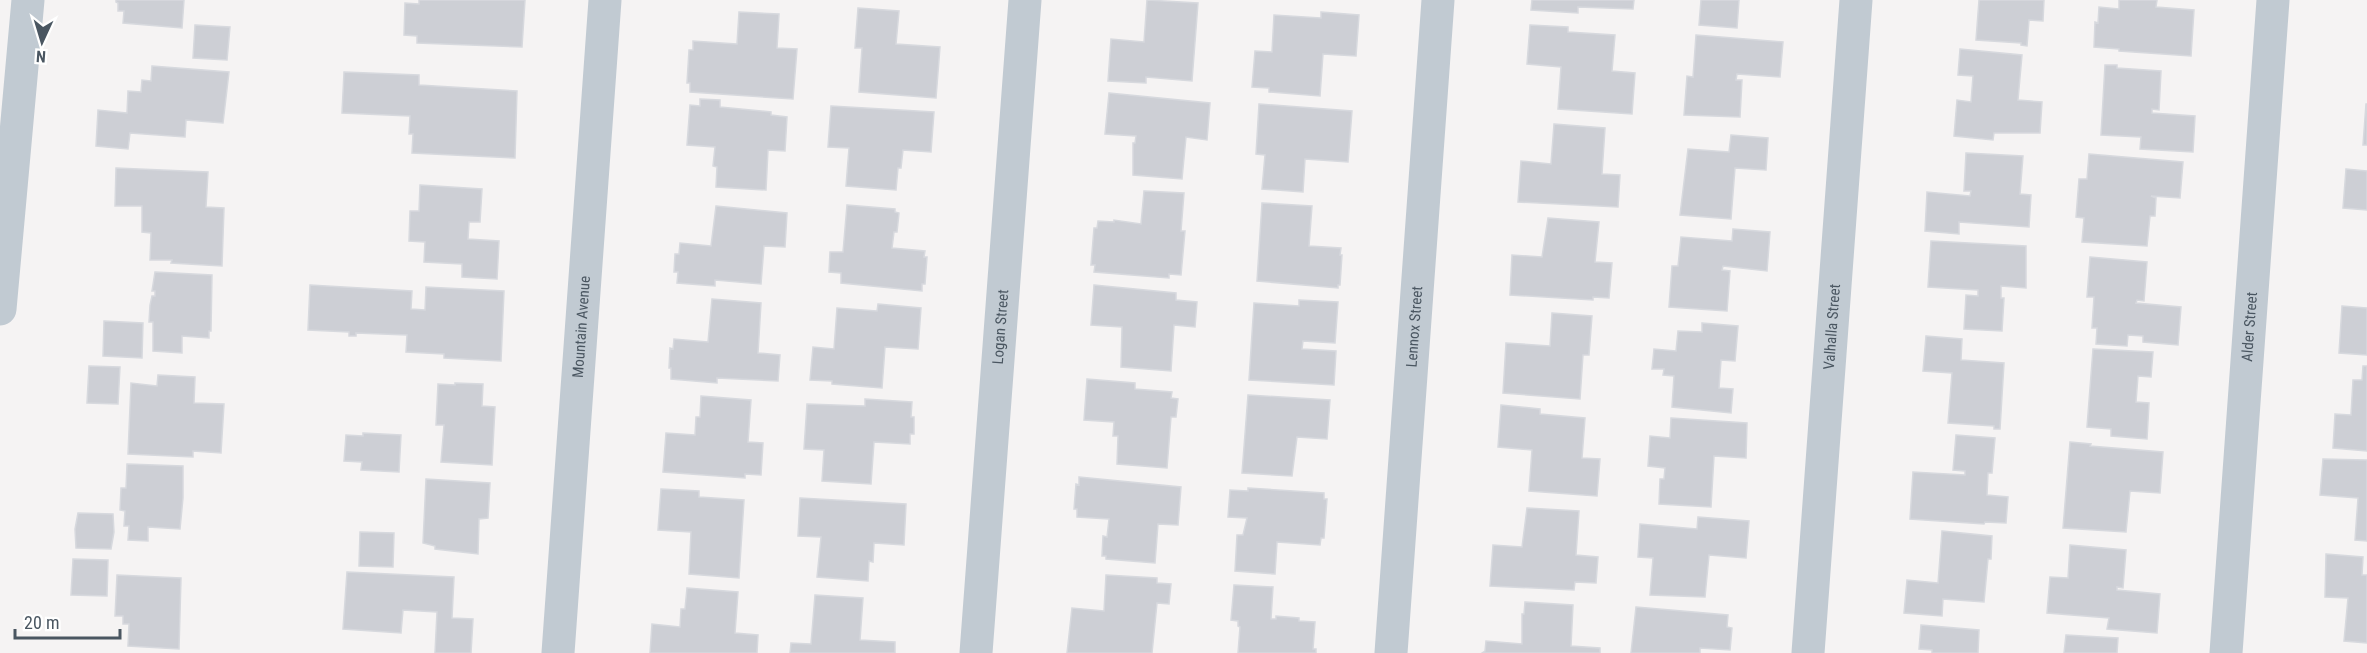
<svg xmlns="http://www.w3.org/2000/svg" width="2367" height="653" viewBox="0 0 2367 653" font-family="'Roboto Condensed',sans-serif">
	<rect width="100%" height="100%" fill="#f5f3f3"/>
	<path fill="#cdcfd5" stroke="#d7d9de" stroke-width="1.5" d="M116 0H184L182 28 123 23 124 11H118V3L116 2Z
		M419 0H525L522 47 417 43V36L404 35 405 3 419 4Z
		M1147 0 1198 3 1192 81 1146 77V83L1108 81 1111 39 1144 42Z
		M1532 0H1634L1633 9 1578 7V13L1531 10Z
		M1701 0H1739L1737 28 1699 25Z
		M1979 0H2044L2043 21 2029 20 2027 46 2021 45V43L1976 40Z
		M2119 0H2157L2156 7 2194 10 2191 56 2119 51V49L2094 47 2095 22 2098 23 2099 7 2119 9Z
		M858 8 899 11 896 44 940 47 936 98 859 92 862 48H855Z
		M739 12 779 14 777 48 797 49 793 99 690 92V83H687L689 50H693V41L737 44Z
		M1321 12 1359 15 1356 56 1323 54 1320 96 1269 92V88L1252 87 1255 51 1272 52 1274 15 1321 18Z
		M195 25 230 27 227 60 193 58Z
		M1530 25 1568 27V32L1615 35 1612 71 1635 73 1632 114 1558 109 1561 67 1527 64Z
		M1696 35 1783 42 1780 77 1737 74 1736 80H1742L1740 117 1684 115 1687 76 1693 77Z
		M1960 49 2022 55 2018 100 2042 102 2040 133H1994L1993 140 1954 136 1957 100 1971 102 1973 76 1958 75Z
		M2105 65H2117V68L2161 71 2159 110 2152 109V113L2195 116 2193 152 2140 149 2141 137 2101 135Z
		M152 66 229 72 223 123 186 120 185 137 130 133 128 149 96 146 98 110 127 113 128 91 141 92 142 80 151 81Z
		M344 72 419 75V85L517 91 515 158 412 153 413 134H409L410 116 342 113Z
		M1109 93 1210 103 1207 140 1186 137 1182 179 1133 175V143H1135L1136 136 1105 134Z
		M700 99 720 100V107L771 112V115L787 117 785 151 768 150 766 190 716 187 717 167 713 166 715 147 687 145 690 105 700 106Z
		M1259 104 1352 111 1348 162 1305 159 1303 192 1262 189 1265 155 1256 154Z
		M2366 104H2367V145H2363Z
		M831 106 934 112 931 152 903 150 901 168H898L896 190 846 186 849 148 828 147Z
		M1554 124 1605 128 1602 174 1620 175 1618 207 1518 202 1521 161 1551 164Z
		M1731 135 1768 138 1766 170 1735 168 1731 219 1680 215 1688 149 1729 152Z
		M1966 153 2023 156 2020 194 2031 195 2029 227 1959 222V234L1925 231 1927 192 1970 196 1971 191H1964Z
		M2089 154 2183 162 2180 198 2151 196 2156 198 2155 216H2150L2147 246 2082 242 2084 218 2076 217 2079 179H2087Z
		M116 168 208 172 206 207 224 208 222 266 171 263 172 260H150L151 233 142 232V206H115Z
		M2346 169 2367 171V210L2343 208Z
		M420 185 482 189 480 222H469L468 239 499 241 497 279 462 277V264L424 262 425 242 409 241 410 211H419Z
		M1144 191 1184 193 1181 231H1185L1181 275 1169 274V278L1094 272 1095 265H1091L1094 228H1097L1098 221 1114 222V220L1141 224Z
		M1262 203 1312 206 1309 246 1341 248 1340 255H1342L1340 285H1338V288L1257 281Z
		M847 205 895 209V212L899 213 897 232H894L892 248 925 251 924 257H927L925 284H922V291L841 283V273L829 272 830 252H843Z
		M716 206 787 213 785 247 764 246 761 284 715 280V286L677 283 678 272H674L675 254H679L680 243 711 246Z
		M1548 218 1599 222 1595 262 1612 263 1609 298 1593 297V300L1510 295 1512 255 1542 257Z
		M1733 229 1770 232 1767 271 1723 266 1722 270 1730 271 1727 311 1669 307 1672 266H1678L1681 237 1732 241Z
		M1931 241 2026 246V288L2001 286V298H2004L2002 331 1964 329 1966 295 1978 296V290L1928 287Z
		M2090 257 2147 262 2144 301 2137 300 2136 303 2181 307 2178 345 2143 342V336L2128 335 2127 346 2096 344 2097 328H2092L2094 297H2087Z
		M155 272 212 275 211 331H209V338L182 336V353L153 351V322H149L150 305 152 296H155V291H152Z
		M310 285 412 291 411 309 425 310 426 287 504 291 501 361 444 358V354L406 352 407 335 356 333V336H349V332L308 330Z
		M1094 285 1176 293V300L1197 302 1195 327 1174 325 1171 371 1121 367 1122 327 1091 325Z
		M712 299 761 303 758 353 780 355 778 381 717 378V383L671 379V368H669L670 348 673 349 674 339 708 342Z
		M1299 300 1338 302 1335 343 1303 341 1302 349 1336 351 1334 385 1249 380 1254 303 1299 306Z
		M878 304 921 308 918 349 885 347 882 388 832 384V381L810 380 813 347 834 349 837 308 877 311Z
		M2342 306 2367 308V355L2339 353Z
		M1552 313 1592 316 1589 355H1583L1580 399 1503 393 1506 343 1550 346Z
		M104 321 143 323 142 358 103 356Z
		M1702 323 1738 326 1735 361 1721 360 1719 388 1733 389 1731 413 1672 407 1674 376 1663 375 1664 369H1652L1654 349 1676 351 1678 331 1702 332Z
		M1926 336 1962 339 1961 360 2004 363 2000 429H1994V426L1948 423 1952 373 1923 371Z
		M2093 349 2153 352 2151 377 2138 376 2136 402 2149 403 2147 439 2111 436V429L2087 427Z
		M89 366 120 367 118 404 87 403Z
		M2363 366H2367V451L2333 448 2335 414 2351 415 2353 380H2362Z
		M158 375 195 377 194 403 224 404 221 453 193 451V457L128 454 131 383 157 386Z
		M1087 379 1135 383V389L1172 392 1171 398 1178 399 1176 417H1171L1167 468 1117 464 1118 436H1113L1114 422 1084 420Z
		M455 383 483 384 482 406 495 407 492 465 441 462 444 425H436L438 384 455 385Z
		M1248 395 1330 400 1327 439 1297 437 1292 476 1242 473Z
		M701 396 751 400 748 442 763 443 761 475 745 474V478L663 472 666 433 695 435 696 417H700Z
		M865 399 912 402 911 417H914V434H910V444L874 442 871 484 822 481 824 450 804 449 807 404 865 406Z
		M1501 405 1540 409V414L1585 418 1582 458 1600 459 1597 496 1529 491 1532 450 1498 447Z
		M1671 418 1747 423 1746 458 1714 456 1711 507 1659 504 1660 479H1664L1665 468 1648 466 1650 436 1670 438Z
		M363 433 401 435 399 472 361 470 362 462 344 461 346 435 363 436Z
		M1956 435 1995 438 1992 473H1988L1987 495 2008 497 2006 523 1985 522 1984 524 1910 519 1913 472 1965 475V471L1953 470Z
		M2070 442 2091 444 2090 446 2163 452 2160 493 2130 491 2126 532 2063 528Z
		M2323 459 2367 460V541L2355 540 2358 498 2320 495Z
		M127 464 183 466V498L180 529 148 527V541L128 540 129 526H124L125 511 120 510 121 488H126Z
		M1079 477 1181 487 1178 525 1158 524 1155 563 1106 559V556H1102L1103 536 1107 537 1109 519 1077 517V509H1074L1076 484 1079 485Z
		M426 479 490 483 488 518 479 519 478 554 435 549V546L423 543Z
		M1248 488 1324 493V499H1327L1324 538H1321L1320 545 1277 542 1275 574 1235 571 1237 535H1243L1247 518 1228 517 1230 490 1248 491Z
		M661 489 699 491V497L744 500 739 578 689 574 691 532 658 530Z
		M800 498 906 504 904 545 874 543 873 562 869 561 868 581 817 577 821 537 798 536Z
		M1527 508 1579 511 1576 555 1598 557 1596 583 1575 582 1574 590 1490 586 1493 545 1522 547Z
		M78 513 113 514 114 532 111 549 76 548 75 529Z
		M1698 517 1749 521 1746 558 1709 555 1705 597 1650 595 1653 558 1638 557 1640 524 1697 529Z
		M1942 531 1992 536 1991 559H1988L1984 602 1943 599 1942 616 1904 613 1907 580 1938 583Z
		M360 532 394 533 393 567 359 566Z
		M2070 545 2126 550 2123 588 2117 587V590L2160 594 2157 633 2107 629 2109 618 2047 613 2050 577 2068 578Z
		M2326 554 2363 557 2362 575H2367V643L2344 641 2348 598 2325 597Z
		M73 559 108 560 107 596 71 595Z
		M347 572 454 577 452 618 473 619 471 653H435L437 612 403 610 401 633 343 629Z
		M117 575 181 578 179 649 128 646 129 624H123V616H115Z
		M1106 575 1157 578V583L1171 584 1169 604 1157 603 1152 653H1067L1072 608 1104 611Z
		M1234 585 1273 587 1271 619H1276V616L1299 618V621L1315 622 1313 649H1316V653H1238L1240 627 1238 626V621L1231 620Z
		M687 588 738 592 735 633 758 635 757 653H650L652 624 680 627 681 609H685Z
		M815 595 863 598 860 640 895 642V653H790L791 643 811 644Z
		M1525 602 1573 605 1571 646 1600 648V653H1482L1485 651 1486 641 1522 644V614H1524Z
		M1636 607 1728 615 1727 627 1732 628 1730 650 1700 648V653H1631Z
		M1921 625 1979 630 1978 653H1932V650L1919 649Z
		M2066 635 2118 638 2117 653H2064Z"/>
	<g fill="none" stroke-linecap="round" stroke-linejoin="round">
		<g stroke="#c1cad2" stroke-width="33">
			<path d="M0 309 28 0"/>
			<path id="s1" d="M558 653 605 0"/>
			<path id="s2" d="M976 653 1025 0"/>
			<path id="s3" d="M1391 653 1438 0"/>
			<path id="s4" d="M1808 653 1856 0"/>
			<path id="s5" d="M2226 653 2273 0"/>
		</g>
	</g>
	<g text-anchor="middle" dominant-baseline="central" stroke-width="5" stroke-linejoin="round" paint-order="stroke">
		<g font-size="15" fill="#4a5661" stroke="#fff">
			<text stroke="none"><textPath href="#s1" startOffset="327">Mountain Avenue</textPath></text>
			<text stroke="none"><textPath href="#s2" startOffset="327">Logan Street</textPath></text>
			<text stroke="none"><textPath href="#s3" startOffset="327">Lennox Street</textPath></text>
			<text stroke="none"><textPath href="#s4" startOffset="327">Valhalla Street</textPath></text>
			<text stroke="none"><textPath href="#s5" startOffset="327">Alder Street</textPath></text>
		</g>
	</g>
	<g transform="translate(42 42) rotate(184)" stroke="#ffffff" stroke-width="4.5" paint-order="stroke">
	<path d="M0-4.5L10 22L0 15L-10 22Z" fill="#4a5661"/>
	<text y="-9" font-size="16" font-weight="bold" text-anchor="middle" fill="#4a5661">N</text>
	</g>
	<path d="M15 629v9h105v-9" fill="none" stroke="#4a5661" stroke-width="3"/>
	<text x="24" y="629" font-size="18" fill="#4a5661" stroke="#ffffff" stroke-width="4.5" paint-order="stroke">20 m</text>
</svg>
